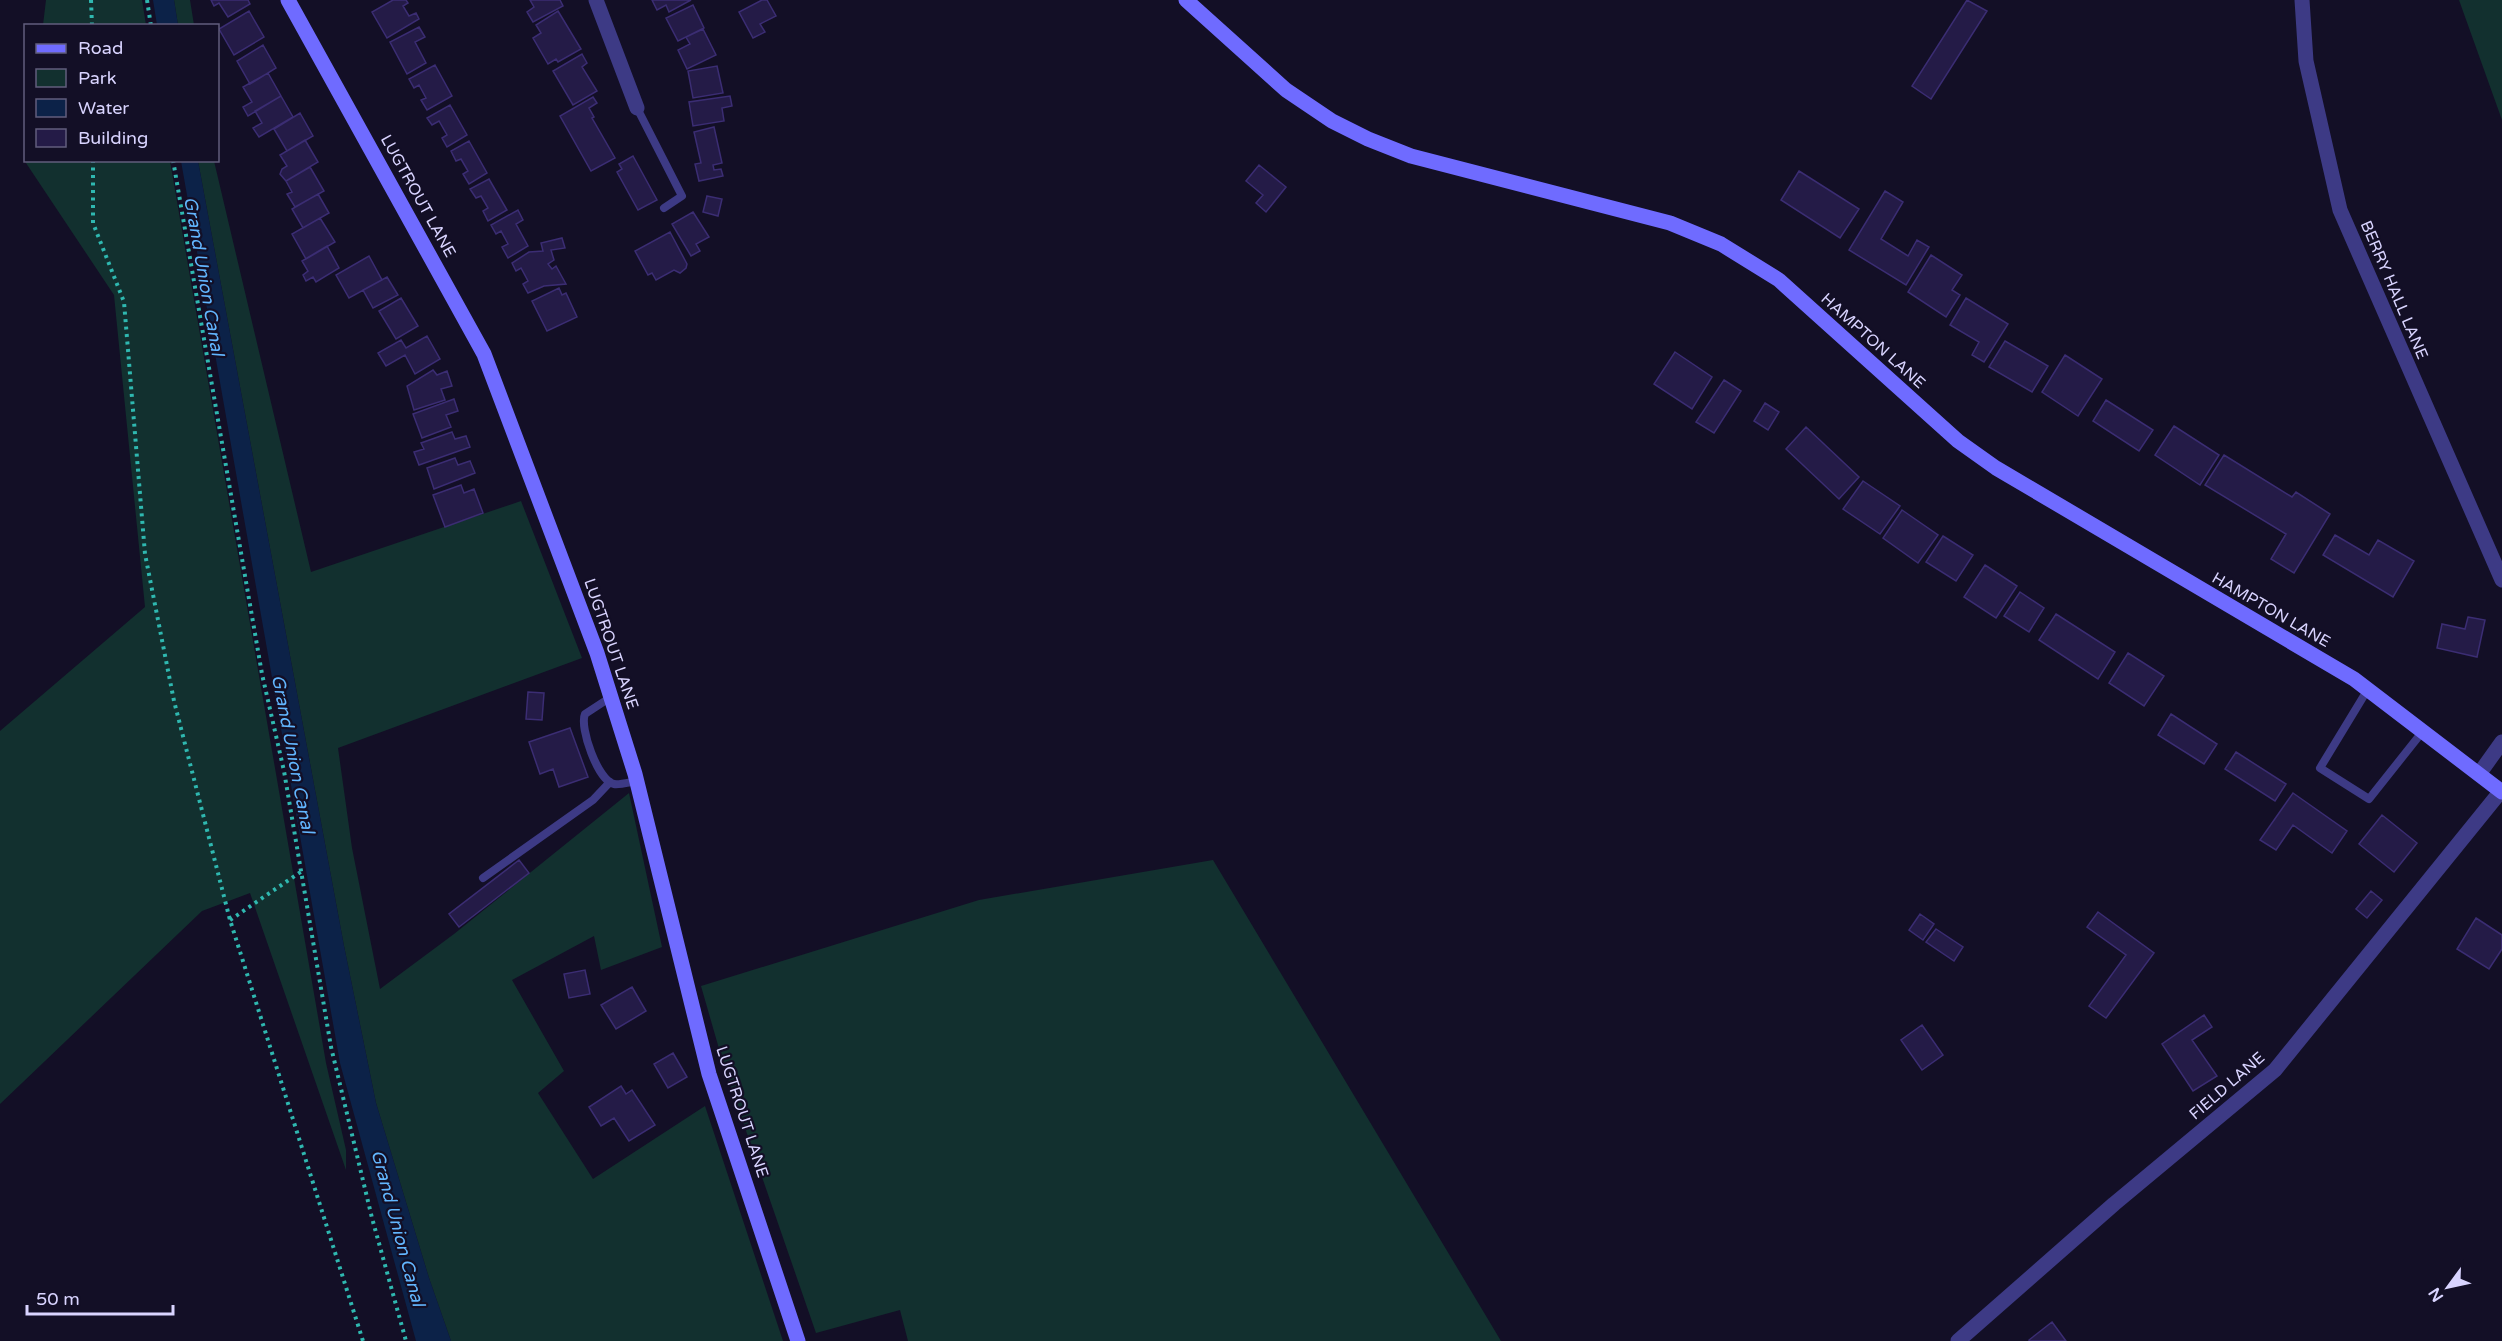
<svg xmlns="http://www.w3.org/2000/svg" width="2502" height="1341" viewBox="0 0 2502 1341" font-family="'Varela Round',sans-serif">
	<rect width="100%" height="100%" fill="#130f26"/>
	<path fill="#12302f" d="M46 0H142L146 25H43Z
		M174 0H190L194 25H178Z
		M2459 0H2502V120Z
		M26 161H170L326 1063 346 1150V1170L250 893 202 911 0 1104V731L145 607 114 295 26 163Z
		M198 161H214L311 572 521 501 582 658 338 748 352 848 380 989 454 934 629 793 662 947 601 970 594 936 512 980 564 1071 538 1093 593 1179 705 1106 783 1341H451L429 1278 376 1103 344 946Z
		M1213 860 1501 1341H908L900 1310 816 1333 726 1073 701 986 979 900Z"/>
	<path fill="#0c2248" d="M153 0H174L178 25H157Z
		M181 161H198L344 946 376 1103 429 1278 451 1341H416L340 1063Z"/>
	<path fill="#241b47" stroke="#3b2d73" stroke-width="1.5" d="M211 0H248L250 4 228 17 219 3 214 6Z
		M393 0H406L408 3 403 6 409 16 416 13 419 19 387 38 372 12Z
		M530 0H560L563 6 533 22 527 12 534 7Z
		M652 0H691L669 12 666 5 657 10Z
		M762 0H767L776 16 760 24 765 32 753 38 739 12Z
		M1967 0 1987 11 1931 99 1912 86Z
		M693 5 704 28 678 41 666 18Z
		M249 11 264 37 234 55 219 29Z
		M558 11 581 49 558 62 556 59 548 64 533 38 541 33 536 25Z
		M419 27 425 37 415 42 426 63 407 74 390 42Z
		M703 29 716 55 687 69 678 50 690 44 686 37Z
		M263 45 276 68 250 84 237 61Z
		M582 54 587 63 582 67 597 91 573 105 553 71Z
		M435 65 452 96 427 110 421 100 426 98 419 85 414 88 409 79Z
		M717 66 723 93 693 98 688 71Z
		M268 73 281 96 248 116 243 107 252 102 243 87Z
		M281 96 293 117 259 137 253 128 262 123 255 111Z
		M730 96 732 106 722 108 724 121 693 126 689 102Z
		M593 97 597 103 589 108 594 117 592 118 615 158 591 171 560 116Z
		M450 105 467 135 447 147 442 138 447 135 439 121 432 125 427 118Z
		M300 113 313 136 287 151 274 129Z
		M714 127 722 163 713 165 714 170 721 169 723 176 699 181 695 164 701 163 694 132Z
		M305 140 318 162 286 181 280 174 282 169 287 166 280 155Z
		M469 141 487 173 469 184 463 174 468 171 461 159 456 161 451 151Z
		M633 156 657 200 638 210 617 172 622 169 619 164Z
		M1259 165 1286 187 1266 212 1256 203 1263 195 1246 181Z
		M310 167 324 191 295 207 287 194 292 192 286 181Z
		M1799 171 1859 209 1840 238 1781 200Z
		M489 179 507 210 488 221 483 211 488 208 481 196 476 198 470 189Z
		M1885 191 1903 202 1881 239 1908 256 1917 240 1929 247 1906 285 1849 250Z
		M318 194 329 213 303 228 292 209Z
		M707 196 722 199 718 216 703 212Z
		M518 210 523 220 516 224 528 246 508 258 502 247 508 244 501 231 496 234 491 225Z
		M693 212 709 237 696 244 700 251 691 256 672 224Z
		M320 218 335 242 306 259 292 234Z
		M670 232 687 264 686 268 680 273 674 270 656 280 652 273 648 275 635 251Z
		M562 238 565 248 551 250 554 260 548 264 552 269 556 266 566 284 544 286 528 293 523 284 528 281 521 268 516 271 512 263 529 252 543 251 541 243Z
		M327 246 339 268 316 282 313 277 306 281 303 275 308 271 302 261Z
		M1931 255 1962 275 1952 290 1960 295 1946 317 1908 292Z
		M369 256 382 280 349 298 336 275Z
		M387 277 398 295 373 308 363 290Z
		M559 288 562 295 566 293 577 317 547 331 532 301Z
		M401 298 418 326 396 339 379 311Z
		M1966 298 2008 324 1984 362 1972 355 1979 342 1950 325Z
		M427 336 440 359 415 374 405 355 386 366 378 353 401 340 406 348Z
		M2005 341 2048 366 2032 392 1989 367Z
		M1675 352 1712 377 1692 409 1654 384Z
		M2065 355 2102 379 2078 416 2042 392Z
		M433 370 437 375 447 371 452 386 441 389 445 400 414 410 407 386Z
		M1724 380 1741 391 1714 433 1696 422Z
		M454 399 458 411 446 415 451 427 422 438 413 414Z
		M2106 400 2153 430 2139 451 2093 421Z
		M1765 403 1779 412 1768 430 1754 421Z
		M2174 426 2219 455 2200 485 2155 455Z
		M1806 427 1859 477 1839 499 1786 449Z
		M452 432 455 439 466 436 470 447 419 465 414 452 424 449 421 443Z
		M2224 455 2292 497 2296 492 2330 514 2294 573 2271 559 2286 534 2205 485Z
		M455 458 458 465 470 461 475 473 434 489 427 468Z
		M1863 481 1900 506 1880 534 1843 509Z
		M461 485 464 493 474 489 483 513 445 527 433 495Z
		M1902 510 1938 535 1918 563 1883 538Z
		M2335 535 2369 555 2378 540 2414 561 2393 597 2323 555Z
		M1943 536 1973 555 1956 581 1926 562Z
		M1985 565 2017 586 1996 618 1964 597Z
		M2020 592 2044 608 2029 632 2004 616Z
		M2056 614 2115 652 2098 679 2039 640Z
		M2468 617 2485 620 2477 657 2437 648 2442 624 2465 629Z
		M2128 653 2164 676 2144 706 2109 683Z
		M528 692 544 693 542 720 526 719Z
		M2171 714 2217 744 2204 764 2158 735Z
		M570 728 588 777 559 787 553 769 540 774 529 742Z
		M2236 752 2286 784 2275 801 2225 769Z
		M2293 793 2347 831 2332 853 2293 825 2276 850 2260 840Z
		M2382 815 2417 843 2394 872 2359 844Z
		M519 860 529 873 459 927 449 914Z
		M2371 891 2382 900 2367 918 2356 909Z
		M2098 912 2154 953 2106 1018 2089 1006 2126 955 2087 927Z
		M1920 914 1934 924 1923 940 1909 930Z
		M2476 918 2502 935V949L2489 969 2457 949Z
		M1936 929 1963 947 1954 961 1926 942Z
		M585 970 590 994 569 998 564 974Z
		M632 987 646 1011 616 1029 601 1005Z
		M2204 1015 2212 1027 2192 1040 2217 1076 2193 1091 2162 1044Z
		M1922 1025 1943 1055 1922 1070 1901 1040Z
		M673 1053 687 1077 668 1088 654 1064Z
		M621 1086 626 1094 632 1090 655 1125 629 1141 614 1118 601 1126 589 1107Z
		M2052 1322 2066 1341H2029V1340Z"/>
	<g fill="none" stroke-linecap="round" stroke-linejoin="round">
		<path stroke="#2fb8b0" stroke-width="4" stroke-dasharray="3 4.5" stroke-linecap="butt" d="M91 0 92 26
			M147 0 151 26
			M93 160V223L124 302 145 554 174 701 230 920 363 1341
			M173 160 262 674 284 771 331 1047 372 1218 406 1341
			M230 920 302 871"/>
		<path stroke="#3d3a85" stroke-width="8" d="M637 108 682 196 664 208
			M2368 689 2320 768 2369 799 2423 731
			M611 697 585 714C579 727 598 781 614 784 620 785 630 782 637 781
			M483 878 593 800 610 782"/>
		<path stroke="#3d3a85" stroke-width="15" d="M596 0 637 108
			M2302 0 2306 61 2340 210 2502 580
			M2479 774 2502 742
			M1958 1341 2114 1204 2275 1070 2501 791"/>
		<path stroke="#6f6bff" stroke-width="15" d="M288 0 484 354 597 653 635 774 709 1074 798 1341
			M1186 0 1286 90 1332 121 1368 139 1411 156 1670 223 1721 244 1779 280 1958 441 1996 468 2354 679 2502 792"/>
	</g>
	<g text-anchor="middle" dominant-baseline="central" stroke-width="4.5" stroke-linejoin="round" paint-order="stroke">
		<g font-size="16" fill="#d9d4ff" stroke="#130f26">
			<text transform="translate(418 196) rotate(61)">LUGTROUT LANE</text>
			<text transform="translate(2394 290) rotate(67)">BERRY HALL LANE</text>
			<text transform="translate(1873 341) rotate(42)">HAMPTON LANE</text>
			<text transform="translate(2271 610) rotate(30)">HAMPTON LANE</text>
			<text transform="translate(611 644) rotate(71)">LUGTROUT LANE</text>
			<text transform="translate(2227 1086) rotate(-41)">FIELD LANE</text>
			<text transform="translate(742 1112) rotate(72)">LUGTROUT LANE</text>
		</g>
		<g font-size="18" font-style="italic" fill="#62b6ff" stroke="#130f26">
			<text transform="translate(204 276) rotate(80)">Grand Union Canal</text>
			<text transform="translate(293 754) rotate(79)">Grand Union Canal</text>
			<text transform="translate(398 1228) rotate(75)">Grand Union Canal</text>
		</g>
	</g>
	<rect x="24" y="24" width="195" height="138" fill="#130f26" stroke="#625e7d" stroke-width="1.5"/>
	<rect x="36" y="44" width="30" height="9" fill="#6f6bff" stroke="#625e7d" stroke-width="1.5"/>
	<text x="78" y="54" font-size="18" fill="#d9d4ff">Road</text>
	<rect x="36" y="69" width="30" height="18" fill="#12302f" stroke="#625e7d" stroke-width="1.5"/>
	<text x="78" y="84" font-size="18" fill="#d9d4ff">Park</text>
	<rect x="36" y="99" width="30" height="18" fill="#0c2248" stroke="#625e7d" stroke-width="1.5"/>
	<text x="78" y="114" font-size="18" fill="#d9d4ff">Water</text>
	<rect x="36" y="129" width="30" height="18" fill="#241b47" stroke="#625e7d" stroke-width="1.5"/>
	<text x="78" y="144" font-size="18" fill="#d9d4ff">Building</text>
	<g transform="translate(2448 1287) rotate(237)" stroke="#130f26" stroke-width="4.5" paint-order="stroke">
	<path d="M0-4.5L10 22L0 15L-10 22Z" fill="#d9d4ff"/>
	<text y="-9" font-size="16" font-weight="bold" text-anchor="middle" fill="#d9d4ff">N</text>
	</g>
	<path d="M27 1305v9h146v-9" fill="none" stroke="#d9d4ff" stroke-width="3"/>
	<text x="36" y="1305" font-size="18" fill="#d9d4ff" stroke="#130f26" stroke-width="4.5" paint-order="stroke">50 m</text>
</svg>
